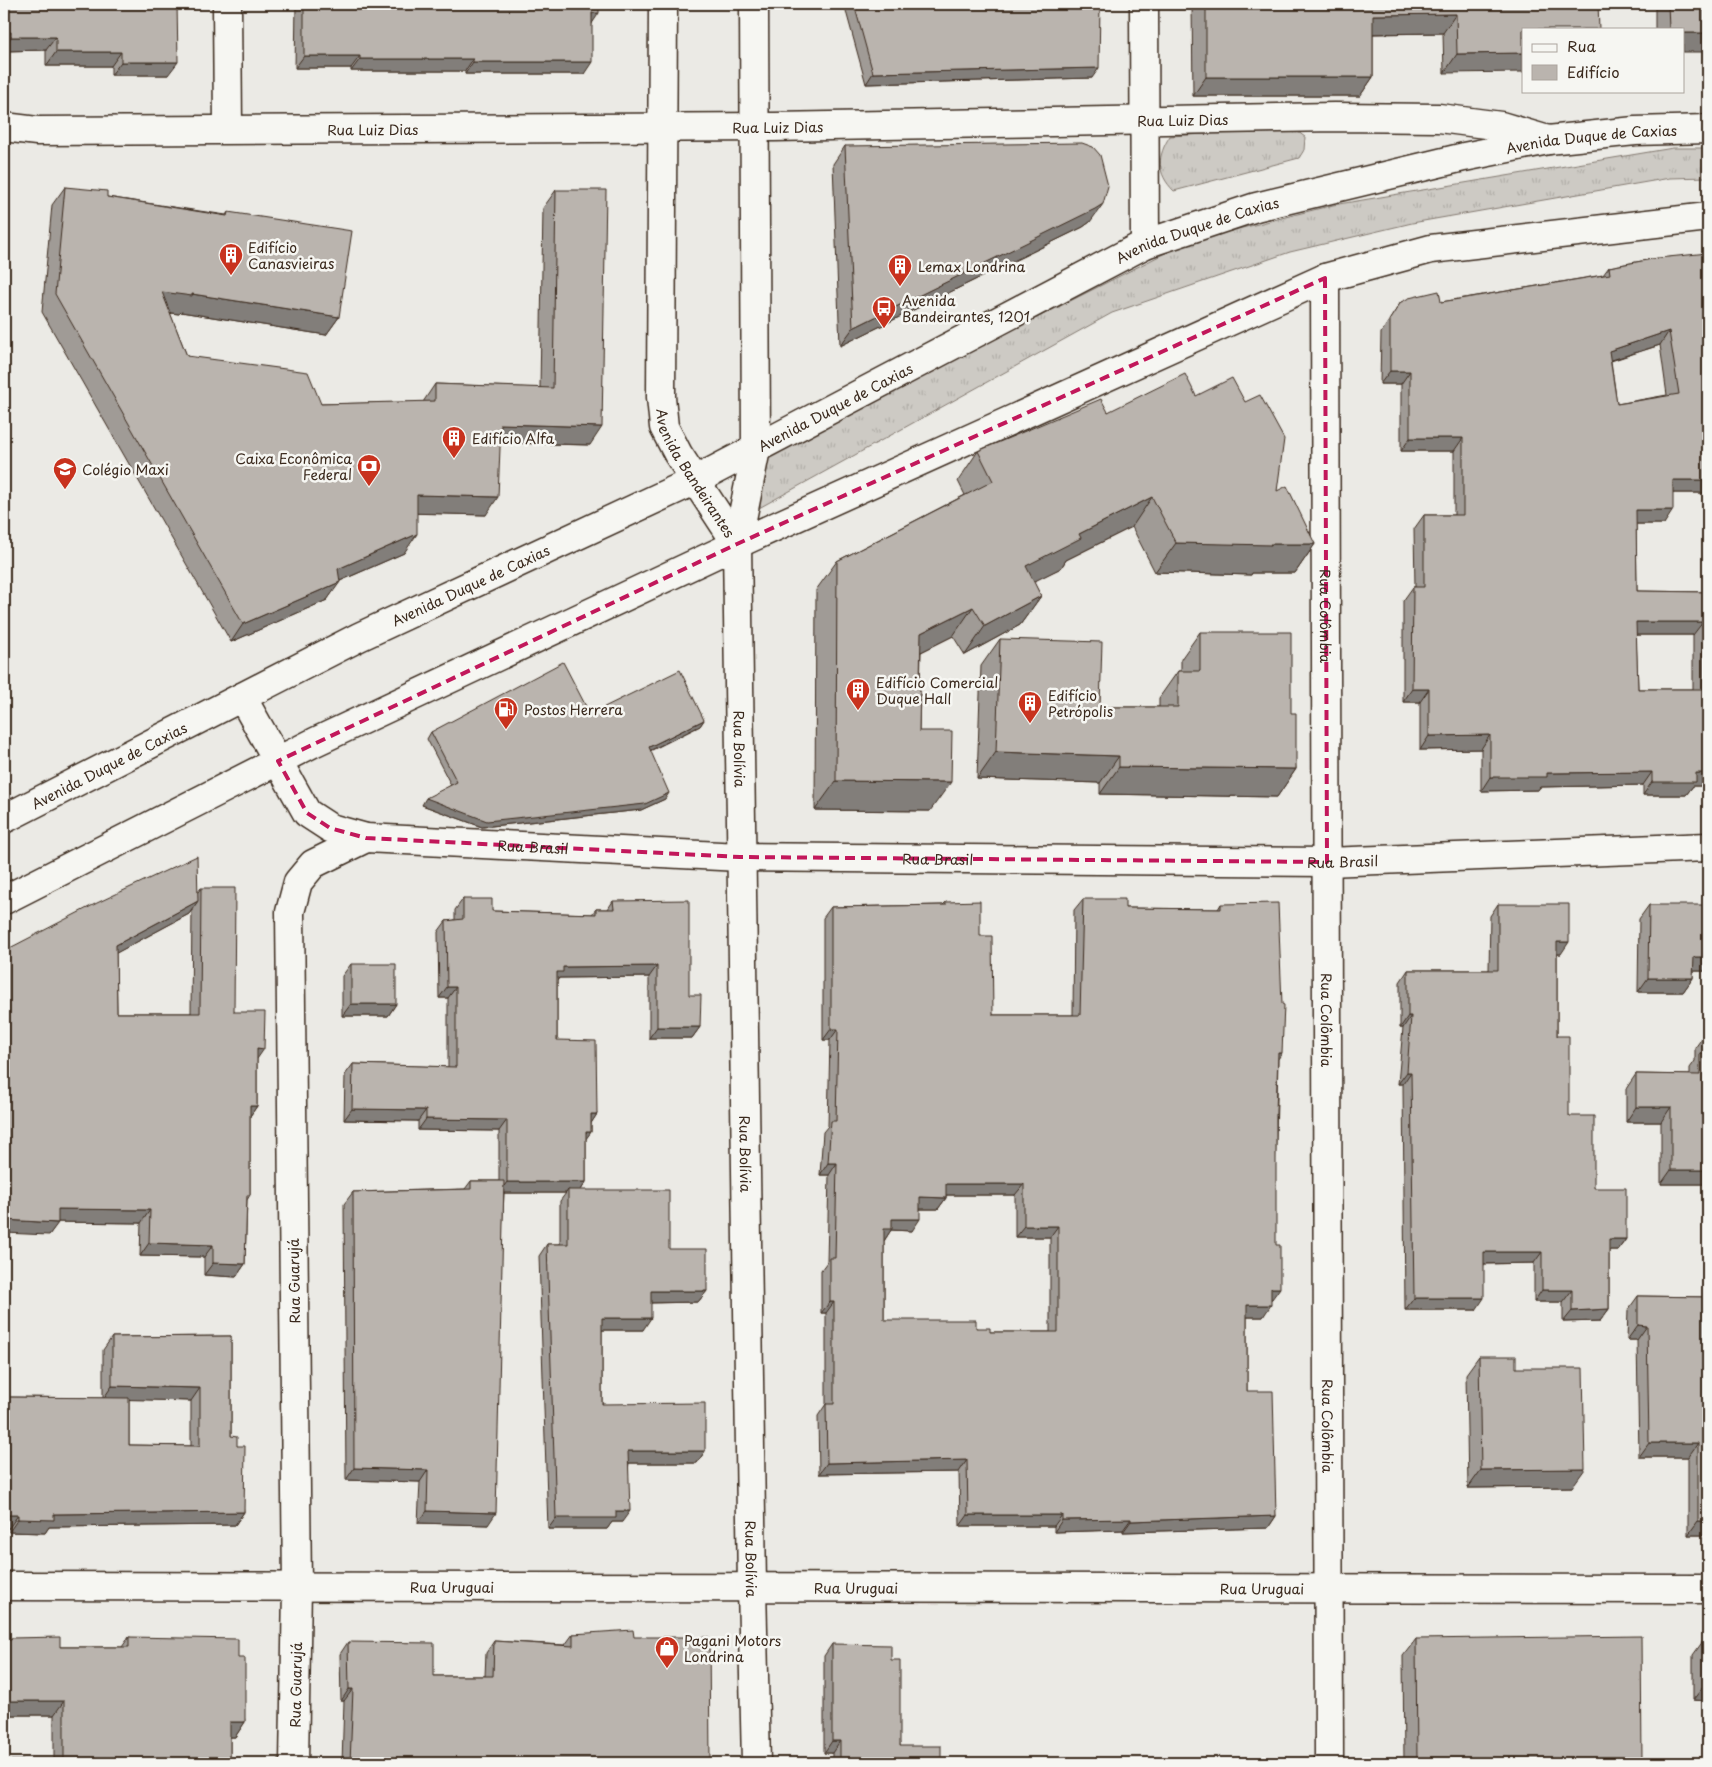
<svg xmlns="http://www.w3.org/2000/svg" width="1712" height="1767" viewBox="0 0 1712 1767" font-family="'Playpen Sans',sans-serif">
	<defs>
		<pattern id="grass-tufts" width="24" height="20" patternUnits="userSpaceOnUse" patternTransform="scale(1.25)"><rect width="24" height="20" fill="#cdcac4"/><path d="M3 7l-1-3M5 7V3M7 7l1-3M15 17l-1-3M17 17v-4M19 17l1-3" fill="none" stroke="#b1aea8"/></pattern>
	</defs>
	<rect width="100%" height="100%" fill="#ebeae5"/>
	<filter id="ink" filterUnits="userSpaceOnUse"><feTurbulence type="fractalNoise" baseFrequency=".02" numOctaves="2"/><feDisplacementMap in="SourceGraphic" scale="10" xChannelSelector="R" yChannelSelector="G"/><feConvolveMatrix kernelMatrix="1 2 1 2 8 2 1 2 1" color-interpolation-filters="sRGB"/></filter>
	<g filter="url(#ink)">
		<path fill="url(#grass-tufts)" stroke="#847a71" d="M1294 129 1305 137 1304 150 1299 158 1174 191C1156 173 1157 156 1170 136Z
			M1673 148H1708V177L1670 178 1412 223 1290 252 1112 313 759 508 767 454 1187 242 1333 205Z"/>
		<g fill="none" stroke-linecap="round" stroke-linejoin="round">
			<g stroke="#3b2a1e" stroke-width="31">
				<g id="minor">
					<path d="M227 4 228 129"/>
					<path d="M1144 4 1145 244"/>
					<path id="s1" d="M4 127 37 131 774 127 1334 117 1439 118 1501 126 1548 140"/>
					<path id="s2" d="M1325 278 1329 1763"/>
					<path id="s3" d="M737 544 752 1587 756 1763"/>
					<path id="s4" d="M242 697 307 813 330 828 366 838 740 857 1327 862 1708 847"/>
					<path id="s5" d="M4 1586 1708 1589"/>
					<path id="s6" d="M294 1763 297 1587 290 912 298 882 313 864 366 838"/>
				</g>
			</g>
			<g stroke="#3b2a1e" stroke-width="31">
				<g id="major">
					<path id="s7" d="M663 4 661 397 664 427 678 454 737 544"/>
					<path d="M737 544 756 449 754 4"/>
					<path id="s8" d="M4 819 359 637 694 481 1145 244 1256 207 1464 157 1548 140 1635 131 1708 129"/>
					<path d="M4 900 315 742 737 544 1325 278 1431 249 1708 217"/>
				</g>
			</g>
			<use href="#minor" stroke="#f6f6f2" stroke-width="28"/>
			<use href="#major" stroke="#f6f6f2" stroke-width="28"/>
		</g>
		<path fill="#a09b96" stroke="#3b2a1e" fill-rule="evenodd" d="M4 4H177L168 75H111V66H46V50L4 51Z
			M296 4H599L592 24 584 74H465V71H351V68H295Z
			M844 4H1100L1092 78 866 84Z
			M1192 4H1598L1444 73 1443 33 1373 34V77L1360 96H1193Z
			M1655 4H1708V95H1704V52L1683 29H1655Z
			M845 146 1090 222 1083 227 840 346 833 164Z
			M65 187 107 197 226 215 228 212 339 317 326 335 181 312 179 314 170 313 187 356 321 404 423 402 435 384 540 388 543 208 556 190 590 445 500 443 486 515 417 513 404 553 340 581 327 600 231 642 42 312 52 205Z
			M1658 258 1708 493H1673L1664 524H1636L1637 591 1708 592V786H1693L1686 795H1643V785L1540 787 1538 790 1481 791V749L1420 750V702H1403V601L1413 587H1415L1414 529 1424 515H1454V451H1401V384H1380L1381 333 1401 302H1441L1603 275 1609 267ZM1660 345 1667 395 1617 404 1611 361ZM1636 635H1693V689H1638Z
			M1196 396 1277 491 1315 544 1295 573H1252L1251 575 1155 572 1132 527 1066 560 1061 568 1033 581 1041 596 1020 625 965 655 953 636 921 652 919 731 930 811 815 810 816 590 837 561 965 495 958 481 978 451 1108 412Z
			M1200 632 1291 713 1296 769 1277 797 1100 794V783L977 779 981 666 1000 639 1100 707H1159V698L1178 671H1181V659Z
			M590 714 704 720 700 726 650 751 665 799 641 810 482 827 422 805 451 785 427 739 431 732Z
			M201 888 234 1012 257 1059V1106L250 1116V1195L247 1200 245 1264 236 1277 204 1275V1257L140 1256 141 1223 58 1222 49 1235 4 951 198 892ZM192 910 191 1013H117L116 953 189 914Z
			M463 899 492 911 592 914 596 909H608L613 901 689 995 700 1027 692 1038H649V977L559 978 557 981V1040L597 1114 591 1123V1132L586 1138V1182L581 1190 669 1249 707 1291 698 1302 651 1303 643 1330H602V1404L705 1451 697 1463H629L622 1522H612L607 1529H548L539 1256 547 1244H560V1201L566 1193H504L488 1525 418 1523 420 1482 346 1480 344 1204 353 1192 465 1189 471 1181H499V1131L418 1130V1121L344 1120 345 1075 353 1064 448 1067V998H439L438 932 446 921 455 920V910Z
			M1083 899 1125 908 1218 909 1221 904 1278 1060 1272 1299H1271L1263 1317H1247V1391L1276 1516 1268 1528 1123 1532V1530L1054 1532V1526H960L959 1472 819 1474 818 1416 826 1404V1313H821V1270L827 1262 829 1175H820L823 1132 828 1126 830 1040H823V918L831 907 943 905 946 902 980 936 993 1015H1073L1074 910ZM946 1195H1015V1237H1050V1332H990L976 1328 884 1320V1241L891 1230 912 1231 920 1209H938L946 1198Z
			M1498 904 1561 954H1557V1036L1569 1116 1594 1188 1626 1239 1618 1250H1609V1309L1600 1321 1563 1322V1302H1534V1263L1484 1264 1476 1310H1405L1403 1084H1398L1403 1028H1400V982L1408 970H1489L1490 916Z
			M1649 905 1708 971H1693V978L1683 992H1638L1639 919Z
			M351 964 396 1004 388 1016H342V976Z
			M1705 1034 1708 1184H1661V1122H1626V1089L1636 1074 1690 1075V1068L1695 1061V1048Z
			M1638 1296 1708 1297V1535H1688V1457H1639L1637 1340H1627L1628 1310Z
			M231 1336V1436L237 1446 244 1512 235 1525 49 1527 45 1533 9 1532V1528H4V1397L103 1398V1350L112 1337ZM129 1399 191 1401V1446L129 1445Z
			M1479 1356 1516 1368 1572 1487 1468 1488 1466 1374Z
			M573 1634 634 1637 710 1763H342L344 1701H341L340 1654 348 1642 434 1676H485L486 1653 494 1641 565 1645Z
			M129 1637 238 1658 245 1722 235 1737H230V1763H9L11 1761H54V1715H4L9 1640 11 1638 60 1647H122Z
			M1706 1637 1708 1701 1693 1700V1655Z
			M1416 1639 1642 1763H1404L1403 1656Z
			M832 1644 891 1660 900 1746 941 1763H832V1753H824V1656Z"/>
		<path fill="#827e7a" stroke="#3b2a1e" d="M592 13H599L591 25Z
			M1456 14 1443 33 1359 34 1373 15Z
			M4 32H11L4 43Z
			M1683 33H1708V46L1704 52H1683Z
			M11 37H56L46 50 4 51V48Z
			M56 52H121L111 66H46Z
			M1523 53V72L1444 73 1457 54Z
			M304 56H360L351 68H295Z
			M360 59H473L465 71H351Z
			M121 62H178L168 75H111Z
			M473 62H592L584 74H465Z
			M1099 68 1092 78 866 84 873 73Z
			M1206 77H1373L1360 96H1193Z
			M1708 89V95H1704Z
			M1103 204 1090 222 1083 227 840 346 853 328Z
			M162 292 192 294 339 317 326 335 181 312 179 314 149 310Z
			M1669 331 1660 345 1599 364 1609 351Z
			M1390 371H1410L1401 384H1380Z
			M501 424 602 427 590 445 488 442Z
			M1410 438H1463L1454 451H1401Z
			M1673 480H1708V493H1663Z
			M417 495 498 497 486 515 404 513Z
			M1152 497 1132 527 1066 560 1061 568 1005 596 1026 566 1079 534Z
			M1636 510H1673L1664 524H1626Z
			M417 534 404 553 326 587 338 569Z
			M1176 543 1270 544H1315L1295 573H1252L1251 575 1155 572Z
			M340 582 327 600 231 642 243 624Z
			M1041 596 1020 625 965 655 985 626Z
			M973 607 953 636 901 662 921 633Z
			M1636 622H1703L1693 635H1626Z
			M1412 689H1429L1420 702H1403Z
			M704 720 700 726 645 753 649 747Z
			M1490 735 1481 749 1420 750 1429 736Z
			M996 752 1119 756 1100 783 977 779Z
			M1119 767 1296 769 1277 797 1100 794Z
			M1652 772 1643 785 1540 787 1538 790 1481 791 1490 777 1547 773Z
			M1696 773H1708V786H1693L1686 795H1643L1652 782Z
			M836 781 951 782 930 811 815 810Z
			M669 793 665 799 641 810 482 827 422 805 426 798Z
			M198 901 189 914 107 958 116 945Z
			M1557 942H1569L1561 954H1549Z
			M1694 957H1708V971H1684Z
			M657 966 649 977 559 978 555 983 557 972 563 967Z
			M1648 978H1693L1683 992H1638Z
			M447 987H456L448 998H439Z
			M351 1004H396L388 1016H342Z
			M1408 1016H1411L1403 1028H1400Z
			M657 1027H700L692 1038H649Z
			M831 1029H838L830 1040H823Z
			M257 1048 264 1049 255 1062Z
			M1278 1053H1282L1274 1065Z
			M1407 1072H1411L1403 1084H1398Z
			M250 1106H257L248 1119Z
			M1636 1107H1671L1661 1122H1626Z
			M352 1109 426 1110 418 1121 344 1120Z
			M591 1114H597L590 1125Z
			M426 1119 507 1120 499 1131 418 1130Z
			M586 1132H591L583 1143Z
			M828 1163H837L829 1175H820Z
			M1671 1170H1708V1184H1661Z
			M507 1182H586L579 1193 568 1190 566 1193H499Z
			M946 1184H1024L1015 1195H938Z
			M920 1197 946 1198 938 1209H912Z
			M58 1209 150 1210 141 1223 49 1222Z
			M892 1219H920L912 1231 891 1230 884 1241H875Z
			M4 1220 58 1223 49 1235 4 1233Z
			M1024 1226H1058L1050 1237H1015Z
			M1609 1239H1626L1618 1250H1600Z
			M149 1243 213 1245 204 1257 140 1256Z
			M1484 1252H1542L1534 1263 1476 1264Z
			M213 1263 245 1264 236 1277 204 1275Z
			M1271 1288H1280L1272 1299H1263Z
			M1542 1290H1572L1563 1302H1534Z
			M651 1291H707L698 1302 643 1303Z
			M1414 1298H1484L1476 1310H1405Z
			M830 1302H834L826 1313H821Z
			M1247 1305H1271L1263 1317H1239Z
			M1609 1309 1600 1321 1563 1322 1572 1311Z
			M602 1318H651L643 1330H594Z
			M1638 1325 1647 1326 1637 1340H1627Z
			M112 1386 200 1388 191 1401 103 1399Z
			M1649 1443H1698L1688 1457H1639Z
			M628 1451H705L697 1463H620Z
			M967 1460 959 1472 819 1474 827 1463Z
			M354 1468 428 1470 420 1482 346 1480Z
			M1585 1469 1572 1487 1468 1488 1481 1470Z
			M427 1511 496 1513 488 1525 418 1523Z
			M616 1511H630L622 1522H612L607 1529H548L556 1518Z
			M244 1512 235 1525 49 1527 45 1533 9 1532 18 1519 54 1514Z
			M4 1515H18L9 1528H4Z
			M968 1515H1062L1054 1526H960Z
			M1276 1516 1268 1528 1123 1532 1131 1521Z
			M1131 1519 1123 1530 1054 1532 1062 1520Z
			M1698 1521H1708V1535H1688Z
			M1706 1683H1708V1701L1693 1700Z
			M349 1689H353L344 1701H341Z
			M4 1701H64L54 1715H4Z
			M230 1722H245L235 1737H219Z
			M832 1741H840L832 1753H824Z"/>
		<path fill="#bab4ae" stroke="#3b2a1e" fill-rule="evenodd" d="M4 4H177L178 62H121V52H56V37H11V32H4Z
			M304 4H599V13H592V62H473V59H360V56H304Z
			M854 4H1100L1099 68 873 73Z
			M1206 4H1598L1599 29H1523V53L1457 54 1456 14 1373 15V77H1206Z
			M1668 4H1708V33H1683V29H1669Z
			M1082 143 1093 147 1100 155 1108 186 1103 204 1095 209 853 328 845 146Z
			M65 187 107 191V197L227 216 228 212 352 231 339 317 192 294V296L162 292 187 356 308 372 321 404 435 401V384L553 388 556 190H606L602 427 501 424 498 497 417 495V534L338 569 340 582 243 624 55 294Z
			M1708 253V480H1673V510H1636L1637 591 1708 592V773H1696V782H1652V772L1547 773V777H1490V735L1429 736V689H1412L1413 587H1424V515H1463V438H1410V371H1390V319L1401 302 1409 298 1439 291 1441 302 1610 274 1609 267 1658 258ZM1669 331 1679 394 1617 404 1609 351ZM1636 622H1703V689H1638Z
			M1185 374 1196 396 1232 378 1245 402 1260 395 1284 439 1277 491 1287 486 1315 544H1270L1271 545 1176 543 1152 497 1079 534 1081 538 1026 566 1041 596 985 626 973 607 921 633 919 731H952L951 782 836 781 837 561 993 481 978 451 1101 399 1108 412Z
			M1200 632H1291V713H1296V769L1119 767V756L996 752 1000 639 1102 642 1100 707H1178V671H1200Z
			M563 662 590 714 680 670 704 720 649 747 669 793 645 804 487 821 426 798 457 782 431 732Z
			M197 856 198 901 116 945 117 1013H200L201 888H235L234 1012H265L264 1049 257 1048V1106H250V1195H247L245 1264 213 1263V1245L149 1243 150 1210 58 1209V1223L4 1220V951L97 903Z
			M463 899H492V911L596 914V909H614L613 901 689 900V995H701L700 1027H657V966L563 967V972H557V1040L596 1041 597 1114H591V1132H586V1182H507V1120L426 1119V1110L352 1109 353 1064 456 1067V987H447L446 921 463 919Z
			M1083 899H1125V908L1221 909V904L1278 903 1282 1004 1284 1005 1282 1053H1278L1276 1113V1245H1280V1288H1271V1305H1247V1391H1273L1276 1516 1131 1521V1519L1062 1520V1515H968L967 1460 827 1463 826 1404H834V1302H830V1258H835L837 1163H828L831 1121H836L838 1029H831V907L946 905V902L980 901V936H992L993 1015H1080ZM946 1184H1024V1226H1058V1332H990V1328H976V1320H884V1229H892V1219H920V1197L946 1198Z
			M1498 904H1569V942H1557V1036H1569V1116H1594V1188H1626V1239H1609V1309L1572 1311V1290H1542V1252H1484V1298H1414L1411 1072H1407L1411 1016H1408V970H1498Z
			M1649 905H1708V957H1694L1693 978H1648Z
			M351 964H396V1004H351Z
			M1705 1034H1708V1170H1671V1107H1636V1074L1700 1075V1054H1705Z
			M471 1181H504L496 1513 427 1511 428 1470 354 1468 353 1192 471 1189Z
			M568 1190H669V1249H707V1291H651V1318H602V1404L705 1403V1451H628L630 1511H616V1518H556L547 1244H568Z
			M1638 1296 1708 1297V1521H1698V1443H1649L1647 1326 1638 1325Z
			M231 1336V1436L237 1437V1446H245L244 1512 54 1514V1520L18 1519V1515H4V1397L129 1398V1445L200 1446V1388L112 1386V1337Z
			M1479 1356H1516V1368H1583L1585 1469 1481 1470Z
			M633 1630 634 1637H709L710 1763H350L353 1689H349L348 1642 434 1643V1676H493L494 1641 573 1646V1634Z
			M1641 1636 1642 1763H1417L1416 1639Z
			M60 1637V1647H129V1637L238 1639V1658H245V1722H230V1763H11V1761H64V1701H4V1640H11V1638Z
			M1706 1637H1708V1683H1706Z
			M832 1644 891 1645V1660H900V1746H941V1763H840V1741H832Z"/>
	</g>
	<path fill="none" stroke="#c2185b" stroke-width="4" stroke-dasharray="10 6" stroke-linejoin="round" d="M1325 278 1327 862 740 857 366 838 330 828 307 813 278 761 737 544Z"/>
	<defs>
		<g id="building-pin" transform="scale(1.25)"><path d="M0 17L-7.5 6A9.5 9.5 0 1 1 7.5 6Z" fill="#c8321e" stroke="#f6f6f2"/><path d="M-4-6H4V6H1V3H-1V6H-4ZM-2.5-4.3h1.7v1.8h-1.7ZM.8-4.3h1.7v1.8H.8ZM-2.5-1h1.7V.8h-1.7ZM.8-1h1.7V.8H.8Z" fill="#fff"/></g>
		<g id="bus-pin" transform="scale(1.25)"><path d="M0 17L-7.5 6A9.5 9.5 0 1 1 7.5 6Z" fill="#c8321e" stroke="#f6f6f2"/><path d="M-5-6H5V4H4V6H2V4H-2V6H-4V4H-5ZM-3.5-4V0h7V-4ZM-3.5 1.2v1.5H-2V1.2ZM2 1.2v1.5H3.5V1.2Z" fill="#fff"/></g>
		<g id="bank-pin" transform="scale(1.25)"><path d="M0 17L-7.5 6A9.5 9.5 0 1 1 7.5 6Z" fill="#c8321e" stroke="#f6f6f2"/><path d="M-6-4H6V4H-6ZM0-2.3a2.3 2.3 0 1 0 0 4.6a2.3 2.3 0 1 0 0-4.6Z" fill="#fff"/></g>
		<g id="school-pin" transform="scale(1.25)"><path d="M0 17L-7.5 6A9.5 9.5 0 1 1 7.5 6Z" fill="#c8321e" stroke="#f6f6f2"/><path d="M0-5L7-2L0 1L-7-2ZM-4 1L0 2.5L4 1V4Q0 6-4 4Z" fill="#fff"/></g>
		<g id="fuel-pin" transform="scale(1.25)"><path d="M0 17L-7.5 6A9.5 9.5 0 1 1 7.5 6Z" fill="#c8321e" stroke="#f6f6f2"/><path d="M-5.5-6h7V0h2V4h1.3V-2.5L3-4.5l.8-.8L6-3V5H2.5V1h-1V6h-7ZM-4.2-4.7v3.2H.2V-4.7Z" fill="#fff"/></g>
		<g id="shop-pin" transform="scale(1.25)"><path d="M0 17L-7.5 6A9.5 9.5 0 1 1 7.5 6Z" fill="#c8321e" stroke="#f6f6f2"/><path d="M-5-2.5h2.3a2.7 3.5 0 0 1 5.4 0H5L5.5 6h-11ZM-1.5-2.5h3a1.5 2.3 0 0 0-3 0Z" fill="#fff"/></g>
	</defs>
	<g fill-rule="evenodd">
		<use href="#building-pin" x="231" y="255"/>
		<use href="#building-pin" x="900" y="266"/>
		<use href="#bus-pin" x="884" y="308"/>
		<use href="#building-pin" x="454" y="438"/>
		<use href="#bank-pin" x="369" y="466"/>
		<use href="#school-pin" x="65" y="469"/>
		<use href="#building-pin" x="858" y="690"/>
		<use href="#building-pin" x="1030" y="703"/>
		<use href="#fuel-pin" x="506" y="709"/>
		<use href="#shop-pin" x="667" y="1648"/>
	</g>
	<g text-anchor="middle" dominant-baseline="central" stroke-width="5" stroke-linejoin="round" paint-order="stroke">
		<g font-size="14" fill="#3b2a1e" stroke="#f6f6f2">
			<text stroke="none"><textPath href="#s1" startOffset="1179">Rua Luiz Dias</textPath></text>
			<text stroke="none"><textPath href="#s1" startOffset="774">Rua Luiz Dias</textPath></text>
			<text stroke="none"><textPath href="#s1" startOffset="369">Rua Luiz Dias</textPath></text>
			<text stroke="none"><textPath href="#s8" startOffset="1738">Avenida Duque de Caxias</textPath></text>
			<text stroke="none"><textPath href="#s8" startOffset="1332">Avenida Duque de Caxias</textPath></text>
			<text stroke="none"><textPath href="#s8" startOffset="928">Avenida Duque de Caxias</textPath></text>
			<text stroke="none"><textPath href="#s7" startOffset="478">Avenida Bandeirantes</textPath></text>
			<text stroke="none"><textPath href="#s8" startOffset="522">Avenida Duque de Caxias</textPath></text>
			<text stroke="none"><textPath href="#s2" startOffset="338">Rua Colômbia</textPath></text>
			<text stroke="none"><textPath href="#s3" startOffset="205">Rua Bolívia</textPath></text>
			<text stroke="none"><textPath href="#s8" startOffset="118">Avenida Duque de Caxias</textPath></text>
			<text stroke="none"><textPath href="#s4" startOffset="365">Rua Brasil</textPath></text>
			<text stroke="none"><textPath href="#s4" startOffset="770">Rua Brasil</textPath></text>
			<text stroke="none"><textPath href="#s4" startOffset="1175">Rua Brasil</textPath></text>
			<text stroke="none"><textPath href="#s2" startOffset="742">Rua Colômbia</textPath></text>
			<text stroke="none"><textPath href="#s3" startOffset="610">Rua Bolívia</textPath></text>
			<text transform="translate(294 1281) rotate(-91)">Rua Guarujá</text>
			<text stroke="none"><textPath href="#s2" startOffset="1148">Rua Colômbia</textPath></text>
			<text stroke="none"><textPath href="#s3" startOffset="1015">Rua Bolívia</textPath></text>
			<text stroke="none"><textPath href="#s5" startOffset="448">Rua Uruguai</textPath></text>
			<text stroke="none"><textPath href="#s5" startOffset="852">Rua Uruguai</textPath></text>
			<text stroke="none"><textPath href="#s5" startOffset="1258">Rua Uruguai</textPath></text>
			<text stroke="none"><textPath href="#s6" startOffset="78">Rua Guarujá</textPath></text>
		</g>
		<g font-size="14" fill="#3b2a1e" stroke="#f6f6f2" text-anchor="start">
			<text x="248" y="247">Edifício<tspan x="248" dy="16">Canasvieiras</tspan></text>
			<text x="918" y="266">Lemax Londrina</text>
			<text x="902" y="300">Avenida<tspan x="902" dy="16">Bandeirantes, 1201</tspan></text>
			<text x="472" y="438">Edifício Alfa</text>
			<text x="352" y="458" text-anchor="end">Caixa Econômica<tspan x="352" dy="16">Federal</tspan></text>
			<text x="82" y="469">Colégio Maxi</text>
			<text x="876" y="682">Edifício Comercial<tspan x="876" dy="16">Duque Hall</tspan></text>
			<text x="1048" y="695">Edifício<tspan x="1048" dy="16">Petrópolis</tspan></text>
			<text x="524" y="709">Postos Herrera</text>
			<text x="684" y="1640">Pagani Motors<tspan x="684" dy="16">Londrina</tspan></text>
		</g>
	</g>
	<rect width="1712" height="1767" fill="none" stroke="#f6f6f2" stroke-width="20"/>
	<rect x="10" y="10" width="1692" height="1747" fill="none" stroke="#3b2a1e" stroke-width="2" filter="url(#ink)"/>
	<rect x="1522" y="28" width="162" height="65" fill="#f6f6f2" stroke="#aba49d"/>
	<rect x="1532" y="44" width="25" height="8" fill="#f6f6f2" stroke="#aba49d"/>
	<text x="1567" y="52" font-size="15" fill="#3b2a1e">Rua</text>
	<rect x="1532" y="65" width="25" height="15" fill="#bab4ae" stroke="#aba49d"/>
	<text x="1567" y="78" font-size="15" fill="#3b2a1e">Edifício</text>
</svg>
